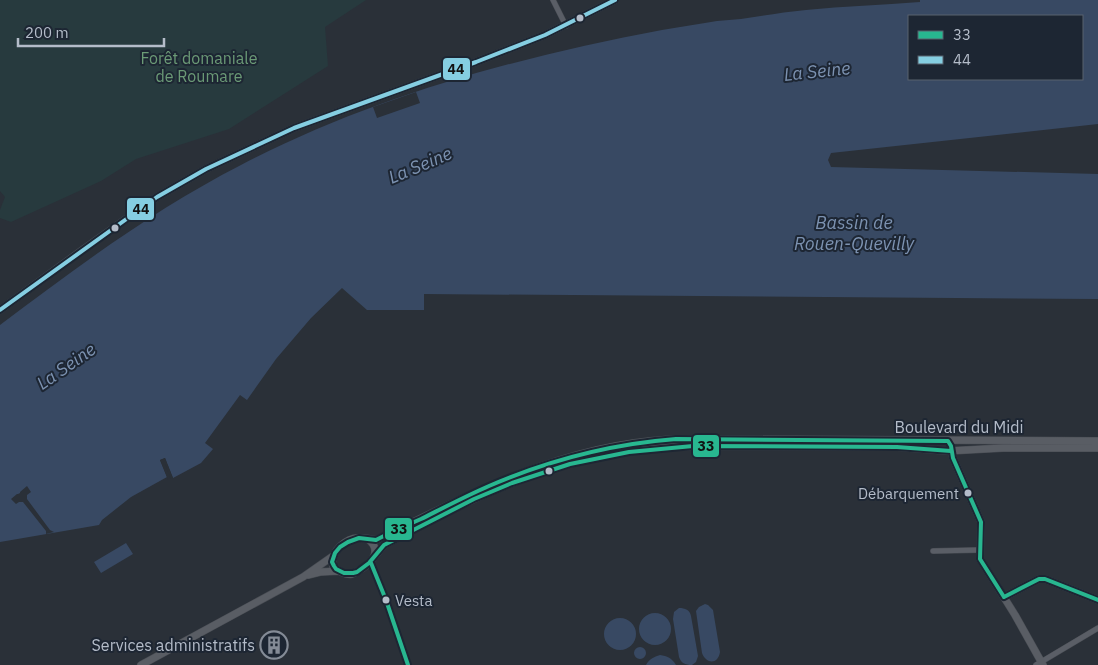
<svg xmlns="http://www.w3.org/2000/svg" width="1098" height="665" viewBox="0 0 1098 665" font-family="'IBM Plex Sans',sans-serif">
	<rect width="100%" height="100%" fill="#2a3038"/>
	<path fill="#273a3e" d="M0 0H366L325 27 328 66 229 129 136 159 101 181 11 222 0 218V210L5 197 0 191Z"/>
	<path fill="#384963" fill-rule="evenodd" d="M920 0H1098V124L831 153 828 160 831 167 1098 174V299L424 294V310H367L342 288 311 318 276 359 247 400 240 395 205 443 213 449 201 463 173 478 165 458 160 460 167 477 131 497 102 520 99 525 0 542V325C77 267 155 209 241 165 372 97 517 57 662 30 680 27 699 24 717 21 725 20 733 20 741 19 762 16 784 12 806 10 844 6 882 5 920 2ZM909 16H1082V79H909Z
		M126 543 133 554 101 573 94 562Z
		M705 604 708 605 713 610 720 652C718 665 706 664 702 653L696 611 699 607Z
		M679 608C685 608 690 610 691 616L698 656 696 662 692 665C685 665 681 663 679 657L673 619 674 612Z
		M639 629a16 16 0 1 1 32 0a16 16 0 1 1-32 0Z
		M604 634a16 16 0 1 1 32 0a16 16 0 1 1-32 0Z
		M634 653a6 6 0 1 1 12 0a6 6 0 1 1-12 0Z
		M660 655C667 656 672 658 676 665H646C649 659 654 657 660 655Z"/>
	<path fill="#2a3038" d="M416 92 420 103 377 118 373 107Z
		M165 458 173 478 171 479 164 461 170 477 168 480 160 460Z
		M27 486 31 492 27 495V499L50 530 54 532 46 534V531L23 502H19L16 504 11 499 17 494H18L20 493V492Z"/>
	<g fill="none" stroke-linecap="round" stroke-linejoin="round">
		<g stroke="#484c53" stroke-width="6">
			<path id="street" d="M553 0 566 26
				M933 551 979 550
				M371 563 386 600 408 665
				M1036 665 1098 628"/>
		</g>
		<g stroke="#484c53" stroke-width="8">
			<path id="secondary" d="M0 310 81 251 157 197 206 169 294 128 476 62 545 35 615 0
				M951 448 953 458 981 522 980 559 1015 615 1043 665
				M368 539C381 549 374 561 363 568 360 570 355 573 352 574 345 575 338 571 333 566 330 552 346 537 360 538 365 538 371 539 376 540 476 492 572 440 685 439L1098 441
				M375 556 384 545C440 515 497 485 558 467 602 454 648 447 693 446L897 447 948 451 1003 448H1098
				M308 575 320 572 339 571
				M1004 597 1039 579H1045L1098 600
				M141 665 303 577 333 556"/>
		</g>
		<use href="#street" stroke="#5a5e66" stroke-width="5"/>
		<use href="#secondary" stroke="#595d64" stroke-width="7"/>
		<g stroke="#1d2633" stroke-width="8">
			<path id="bus-1" d="M951 451 897 447 693 446 629 452 570 464 512 483 474 499 384 545 369 563 357 572 353 573H344L336 569 334 566 332 562 335 553 340 547 348 542 359 538 376 540C391 532 406 526 421 519 443 508 466 496 489 486 549 460 611 444 676 439L948 441 951 446 953 458 981 522 980 559 1004 597
				M371 563 386 600 408 665
				M1004 597 1039 579H1045L1098 600"/>
		</g>
		<g stroke="#1d2633" stroke-width="8">
			<path id="bus-2" d="M0 310 157 197 206 169 294 128 476 62 545 35 615 0"/>
		</g>
		<use href="#bus-1" stroke="#28b790" stroke-width="4"/>
		<use href="#bus-2" stroke="#85cee2" stroke-width="4"/>
	</g>
	<defs>
		<g id="building-ring" transform="scale(1.4375)"><circle r="9.5" fill="#1d2633" stroke="#848b96" stroke-width="1.5"/><path d="M-4-6H4V6H1V3H-1V6H-4ZM-2.5-4.3h1.7v1.8h-1.7ZM.8-4.3h1.7v1.8H.8ZM-2.5-1h1.7V.8h-1.7ZM.8-1h1.7V.8H.8Z" fill="#848b96"/></g>
	</defs>
	<g fill-rule="evenodd">
		<use href="#building-ring" x="274" y="645"/>
	</g>
	<g fill="#b4bcc9" stroke="#1d2633" stroke-width="2">
		<circle cx="580" cy="18" r="4.5"/>
		<circle cx="115" cy="228" r="4.5"/>
		<circle cx="549" cy="471" r="4.5"/>
		<circle cx="968" cy="493" r="4.5"/>
		<circle cx="386" cy="600" r="4.5"/>
	</g>
	<g text-anchor="middle" dominant-baseline="central" stroke-width="4" stroke-linejoin="round" paint-order="stroke">
		<g font-size="15" fill="#b4bcc9" stroke="#1d2633" text-anchor="end">
			<text x="959" y="493">Débarquement</text>
			<text x="395" y="600" text-anchor="start">Vesta</text>
		</g>
		<g font-size="16" fill="#6b9a76" stroke="#1d2633">
			<text x="199" y="58">Forêt domaniale<tspan x="199" dy="18">de Roumare</tspan></text>
		</g>
		<g font-size="16" fill="#b4bcc9" stroke="#1d2633">
			<text x="959" y="427">Boulevard du Midi</text>
		</g>
		<g font-size="16" fill="#b4bcc9" stroke="#1d2633" text-anchor="end">
			<text x="255" y="645">Services administratifs</text>
		</g>
		<g font-size="18" font-style="italic" fill="#7c92b1" stroke="#1d2633">
			<text transform="translate(817 71) rotate(-6)">La Seine</text>
			<text transform="translate(420 165) rotate(-23)">La Seine</text>
			<text x="854" y="222">Bassin de<tspan x="854" dy="21">Rouen-Quevilly</tspan></text>
			<text transform="translate(66 366) rotate(-35)">La Seine</text>
		</g>
	</g>
	<g stroke="#1d2633" stroke-width="2">
		<rect x="442" y="57" width="29" height="24" rx="5" fill="#85cee2"/>
		<rect x="126" y="197" width="29" height="24" rx="5" fill="#85cee2"/>
		<rect x="692" y="434" width="28" height="24" rx="5" fill="#28b790"/>
		<rect x="384" y="517" width="29" height="24" rx="5" fill="#28b790"/>
	</g>
	<g font-size="14" text-anchor="middle" font-weight="bold" fill="#111">
		<text x="456" y="74">44</text>
		<text x="141" y="214">44</text>
		<text x="706" y="451">33</text>
		<text x="399" y="534">33</text>
	</g>
	<rect x="908" y="15" width="175" height="65" fill="#1d2633" stroke="#59626f"/>
	<rect x="918" y="31" width="25" height="8" fill="#28b790" stroke="#59626f"/>
	<text x="953" y="40" font-size="15" fill="#b4bcc9">33</text>
	<rect x="918" y="56" width="25" height="8" fill="#85cee2" stroke="#59626f"/>
	<text x="953" y="65" font-size="15" fill="#b4bcc9">44</text>
	<path d="M18 38v8h146v-8" fill="none" stroke="#b4bcc9" stroke-width="2.5"/>
	<text x="25" y="38" font-size="15" fill="#b4bcc9" stroke="#1d2633" stroke-width="4" paint-order="stroke">200 m</text>
</svg>
